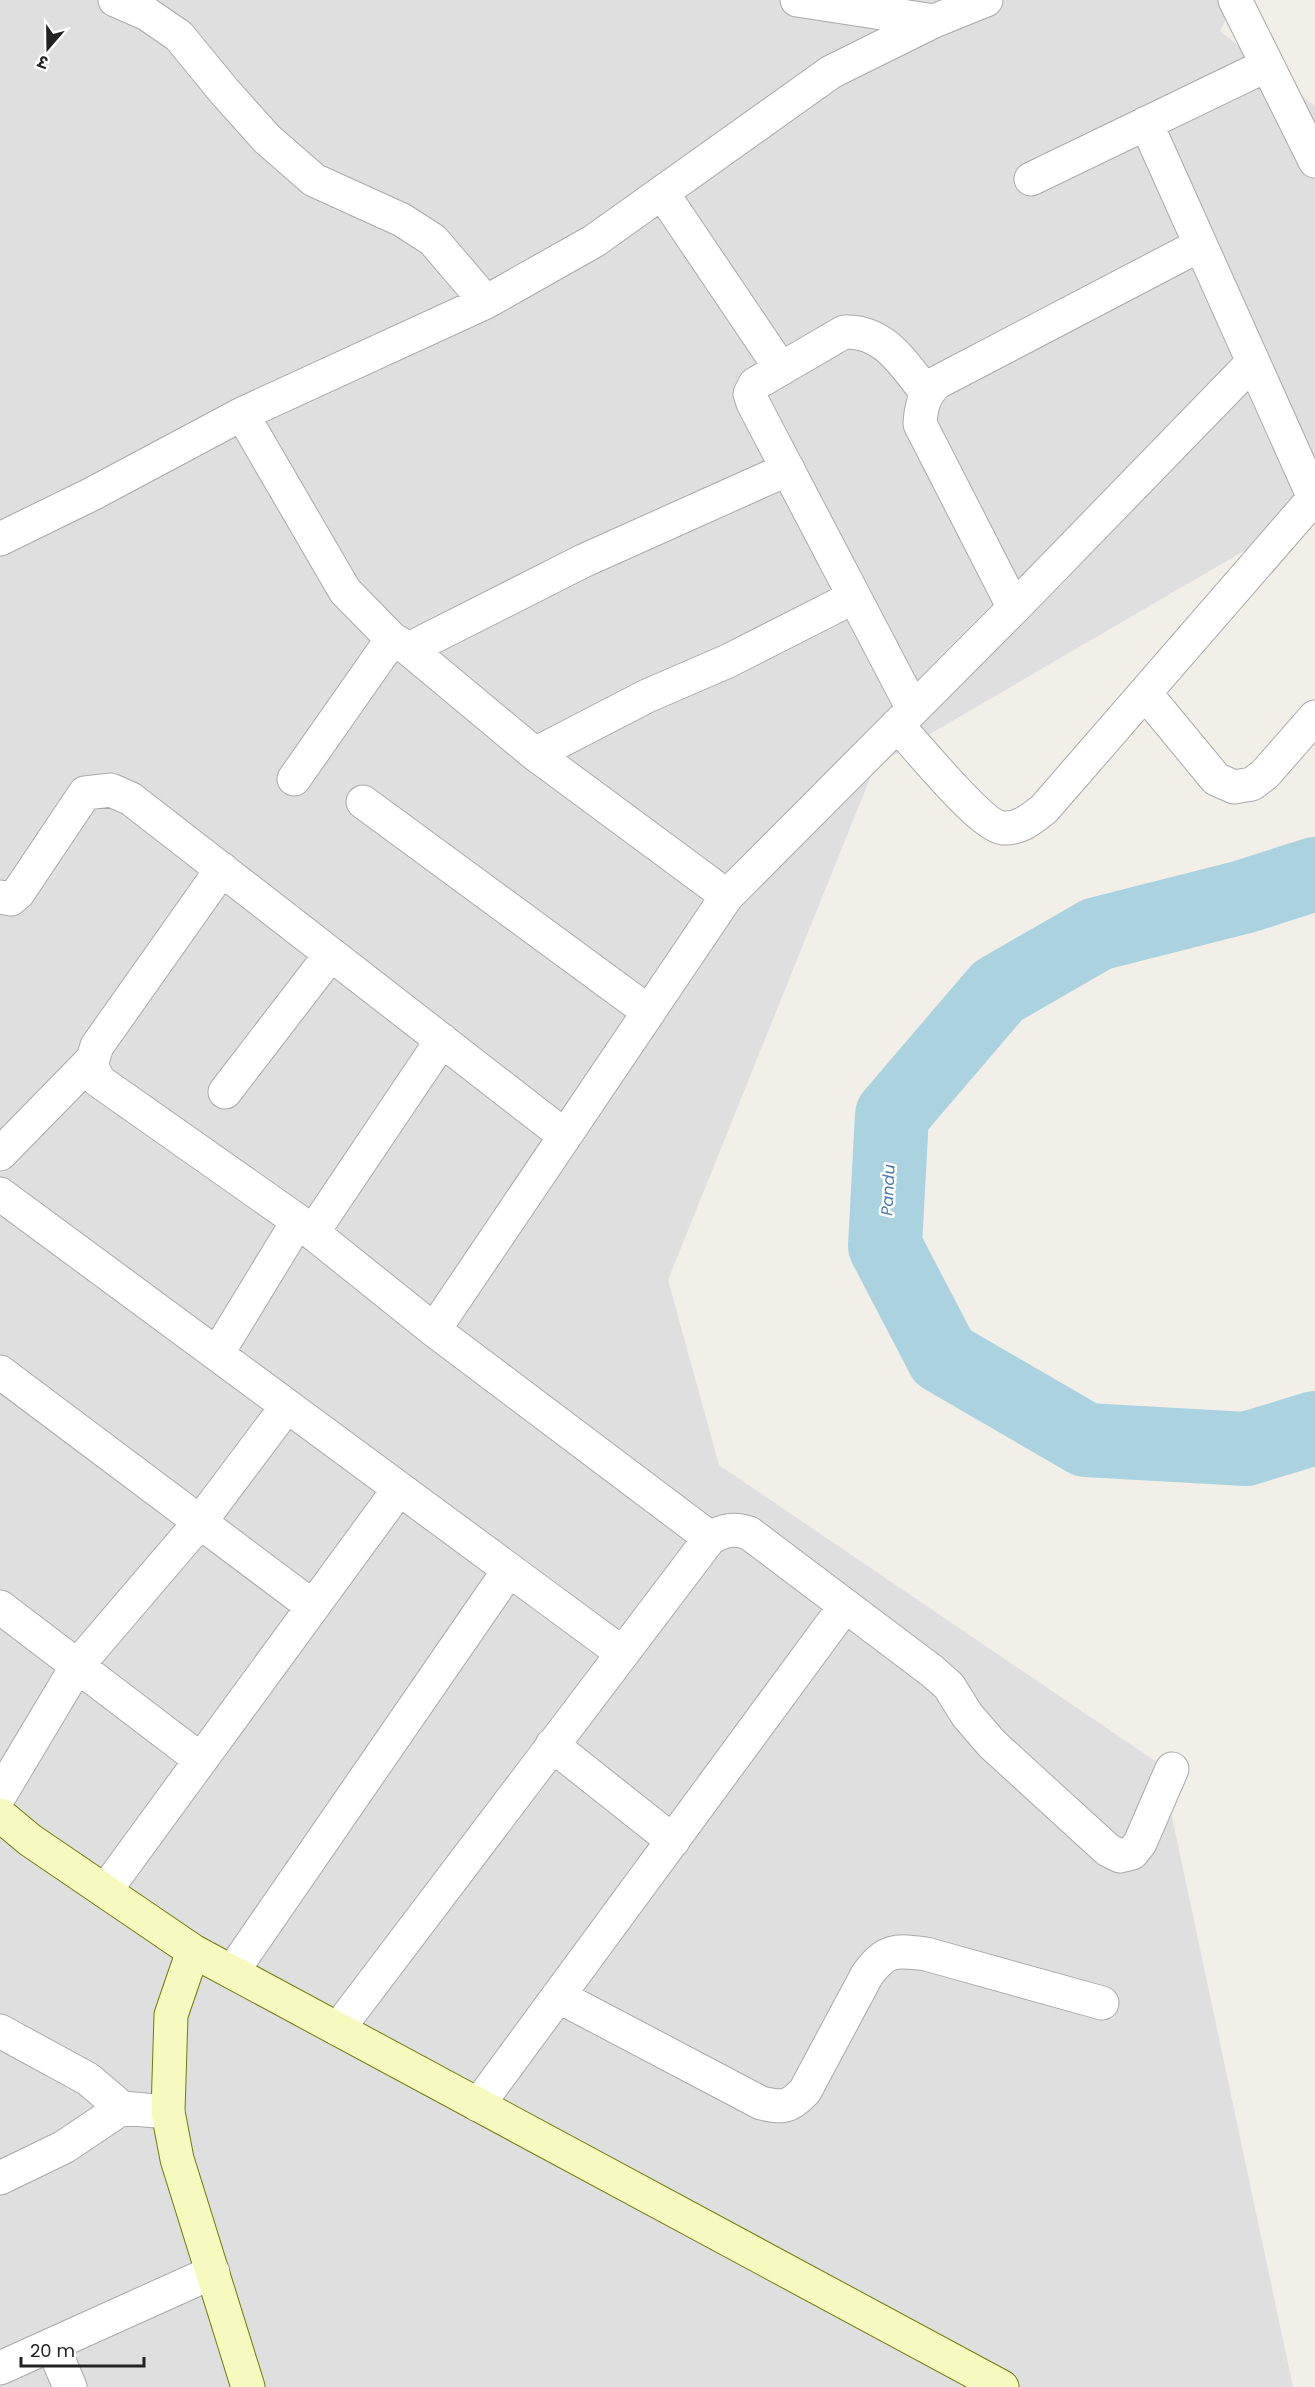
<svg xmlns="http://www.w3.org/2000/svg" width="1315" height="2387" viewBox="0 0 1315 2387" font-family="Poppins,'Noto Sans Devanagari',sans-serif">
	<rect width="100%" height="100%" fill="#f2efe9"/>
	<path fill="#e0dfdf" d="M0 0H1236L1220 31 1315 106V473L1256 544 875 766 668 1280 719 1465 1161 1765 1293 2387H0Z"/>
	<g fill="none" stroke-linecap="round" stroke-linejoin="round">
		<path stroke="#aad3df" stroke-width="74" d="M1315 874 1243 897 1097 934 998 991 892 1115 885 1246 943 1357 1086 1440 1246 1449 1315 1428"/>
		<g stroke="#a9a9a9" stroke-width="35">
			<path id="street" d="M115 0 147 14 179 36 224 91 267 139 314 180 402 220 433 240 486 302
				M797 0 934 21
				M1235 0 1315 161
				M1146 123 1315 500
				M1031 179 1267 65
				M663 194 781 369
				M242 414 345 591 392 639 409 649 535 754 727 896 1014 608 1253 362
				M0 539 92 494 242 414 486 302 594 241 831 72 934 21 986 0
				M1014 608 920 424C921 406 924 396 936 383L1200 245
				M409 649 583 561 788 469
				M1145 693 1216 779 1234 787 1252 784 1265 774 1315 717
				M913 709 753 403 750 394 755 384 844 332C885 330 904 365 927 393
				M897 725C915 744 981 826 1003 828 1020 829 1031 819 1044 809L1314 498
				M535 754 647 696 728 661 854 597
				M294 779 392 639
				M363 802 649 1012
				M222 869 97 1046 91 1065 99 1081 298 1221 434 1330 710 1538
				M0 897 11 899 18 893 85 793 111 790 131 799 565 1136
				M225 1092 331 954
				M0 1154 93 1059
				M0 1194 622 1653
				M313 1232 442 1040
				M434 1330 727 896
				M217 1354 298 1221
				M0 1372 312 1606
				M0 1607 201 1760
				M552 1745 673 1841
				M0 1795 77 1666 200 1522 287 1406
				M105 1891 399 1489
				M232 1972 509 1570
				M558 1996 761 2103C783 2108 789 2108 805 2091L867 1975C886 1949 895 1950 926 1954L1102 2003
				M338 2029 710 1538C724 1530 733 1528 749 1533L932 1671 949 1686 967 1715 992 1744 1108 1850 1120 1856 1132 1853 1140 1843 1172 1769
				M0 2031 88 2079 122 2108 168 2112
				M478 2105 845 1606
				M0 2178 64 2147 122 2108
				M52 2345 70 2387
				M0 2368 213 2272"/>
		</g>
		<g stroke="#707d05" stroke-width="35">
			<path id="secondary" d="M0 1815 30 1840 193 1951 1002 2387
				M193 1951 171 2015 168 2112 177 2159 248 2387"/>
		</g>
		<use href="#street" stroke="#fff" stroke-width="33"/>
		<use href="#secondary" stroke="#f7fabf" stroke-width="33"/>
	</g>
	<g text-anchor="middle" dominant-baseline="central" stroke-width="5" stroke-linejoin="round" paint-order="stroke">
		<g font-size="16" font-style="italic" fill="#4a7aab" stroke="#fff">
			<text transform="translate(888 1190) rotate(-87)">Pandu</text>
		</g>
	</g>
	<g transform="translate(48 48) rotate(200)" stroke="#ffffff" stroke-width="4.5" paint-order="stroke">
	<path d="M0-4.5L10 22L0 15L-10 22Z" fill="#222222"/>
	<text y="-9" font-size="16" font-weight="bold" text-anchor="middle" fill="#222222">उ</text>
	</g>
	<path d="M21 2357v9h123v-9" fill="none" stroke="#222222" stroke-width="3"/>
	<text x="30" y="2357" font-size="18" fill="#222222" stroke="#ffffff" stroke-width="4.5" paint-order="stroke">20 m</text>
</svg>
